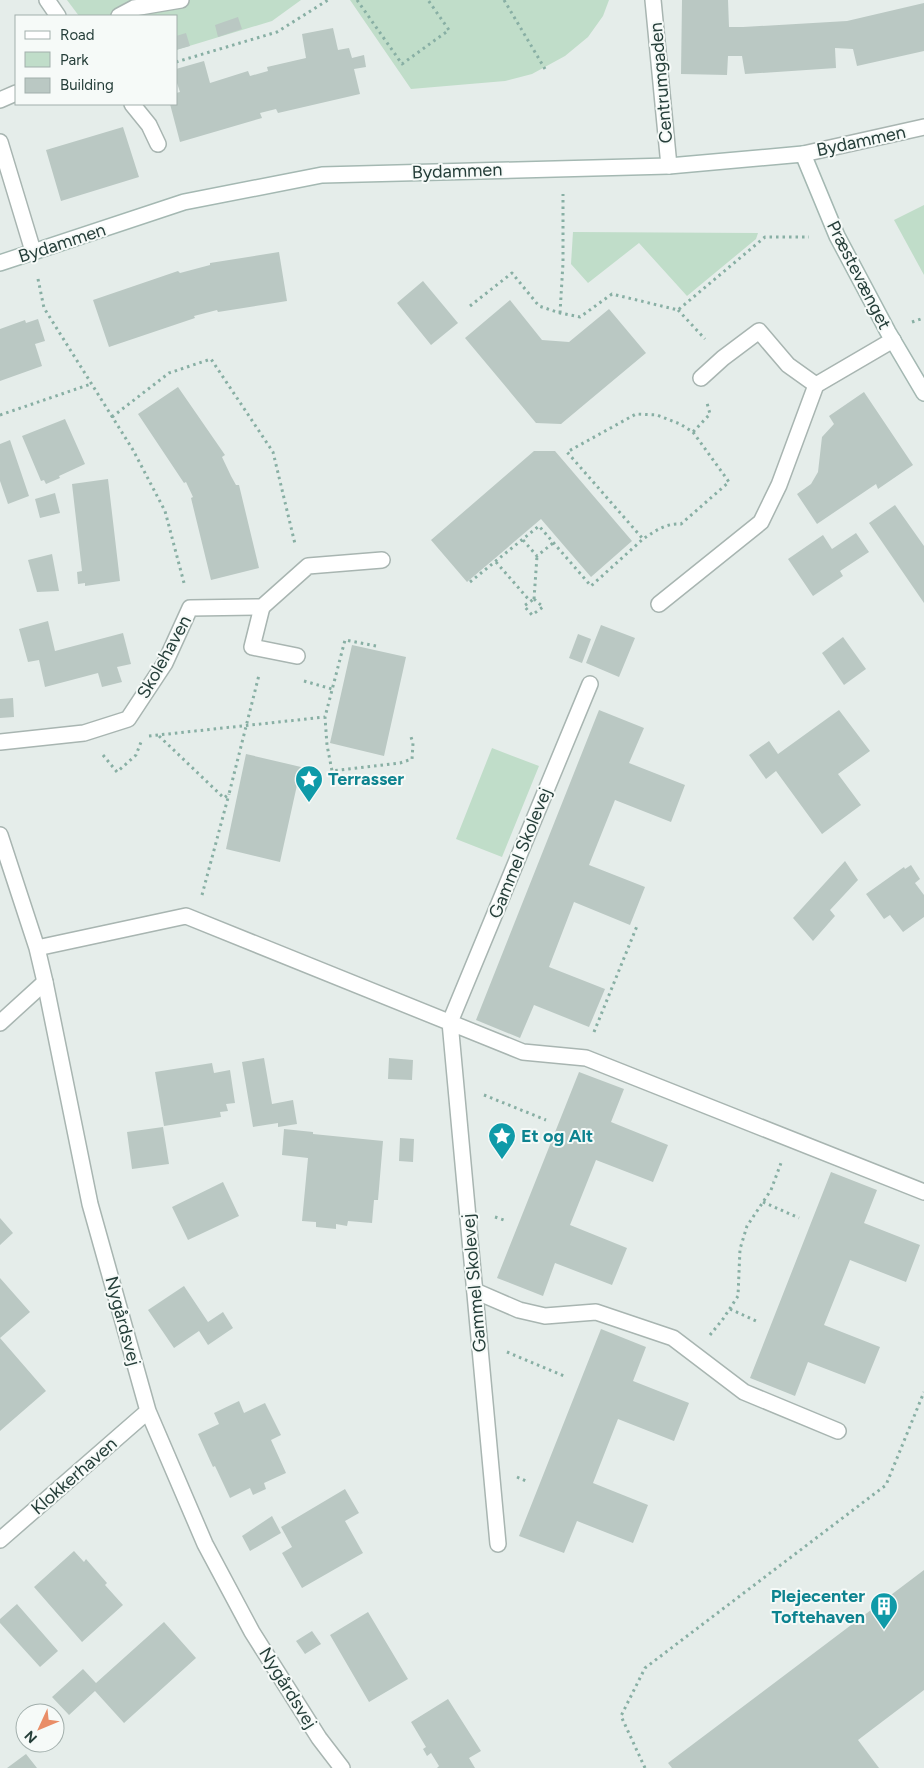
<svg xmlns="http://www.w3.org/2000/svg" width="924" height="1768" viewBox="0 0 924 1768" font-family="Figtree,sans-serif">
	<rect width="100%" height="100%" fill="#e5edea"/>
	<path fill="#c0ddc9" d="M67 0H301L272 21 176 50V16H79Z
		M350 0H609L603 16 588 37 565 56 532 74 505 81 411 89Z
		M924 205V275L894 220Z
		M573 232 758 233 756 239 687 296 639 243 588 283 571 264Z
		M492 748 539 766 502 857 456 839Z"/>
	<path fill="#bac8c3" d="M682 0H728L729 27H743L847 21 924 3V51L857 66 853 49 835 48 836 68 745 74 742 56H728L727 75 681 74Z
		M238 17 242 29 218 37 215 25Z
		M333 28 338 50 349 48 352 58 364 55 366 67 354 69 360 94 278 113 276 109 260 113 262 118 180 142 170 104H176V93L180 92 176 80V69L204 61 210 83 248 71 250 76 268 71 267 67 306 58 302 34Z
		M186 33 190 46 176 50V36Z
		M123 127 139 177 61 201 46 150Z
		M279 252 287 301 218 312 217 310 194 316 195 318 109 347 93 300 178 271 180 273 210 265V263Z
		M423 281 458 323 431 345 397 303Z
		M510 300 542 340 569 342 609 309 646 353 561 424 536 423 465 338Z
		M38 319 45 341 35 344 42 366 0 381V329L25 320 26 323Z
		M178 387 225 455 222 457 231 476 236 485H239L259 568 211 580 191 498 193 497 186 482 184 483 138 414Z
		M864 392 913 465 878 489 876 484 817 524 797 494 811 484 818 472 822 437 834 424 829 416Z
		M65 419 85 464 59 476 60 478 46 484 44 480 41 481 22 436Z
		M10 440 29 496 8 504 0 481V444Z
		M534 451H555L632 541 591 577 541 519 467 582 431 540Z
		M108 479 120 581 85 586V583L78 584 77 572 82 571 72 484Z
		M55 493 60 513 40 518 35 499Z
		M895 505 924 546V603L869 523Z
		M856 533 869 552 840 571 843 576 813 596 788 559 823 535 832 549Z
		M52 554 59 591 37 592 28 560Z
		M48 621 55 651 123 633 131 664 117 667 122 682 102 687 98 673 45 687 39 660 28 662 19 629Z
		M601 625 635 638 619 677 586 663Z
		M578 634 591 639 582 663 569 658Z
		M843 637 866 669 844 685 822 653Z
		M352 645 406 657 384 756 330 743Z
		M13 698 14 717 0 718V699Z
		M599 710 644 728 629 763 685 785 671 822 615 800 589 865 645 887 630 925 574 902 549 967 605 989 589 1027 534 1005 520 1038 476 1020Z
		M839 710 870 751 838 774 861 805 822 834 776 771 766 779 749 755 769 741 778 754Z
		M246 754 301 767 280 862 226 849Z
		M845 861 858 880 830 910 835 916 813 941 793 918Z
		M911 865 920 879 915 883 924 895V917L903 932 890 915 884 919 866 894 904 867 905 869Z
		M264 1058 272 1104 293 1100 297 1124 278 1127V1123L253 1127 242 1062Z
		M389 1058 413 1060 412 1080 388 1079Z
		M212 1063 214 1073 230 1070 235 1103 226 1104 228 1111 220 1112 221 1117 164 1126 155 1072Z
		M579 1072 624 1089 611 1122 668 1145 653 1182 596 1160 570 1225 627 1248 612 1285 555 1263 543 1296 497 1278Z
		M163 1127 169 1164 132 1169 127 1132Z
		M284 1129 313 1132V1134L383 1141 378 1200H374L372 1223 348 1221 347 1226 336 1224V1229L316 1227V1222L302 1221 308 1158 282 1155Z
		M400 1138 414 1139 413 1162 399 1161Z
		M831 1172 877 1190 864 1223 920 1245 906 1282 850 1260 824 1325 880 1347 865 1384 808 1362 795 1396 750 1378Z
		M223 1182 239 1216 188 1240 172 1207Z
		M0 1218 13 1233 0 1245Z
		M0 1278 30 1312 0 1338 46 1391 0 1431Z
		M184 1286 208 1322 223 1312 233 1328 208 1345 199 1331 174 1348 148 1310Z
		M601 1329 646 1347 633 1381 689 1403 674 1441 618 1419 593 1483 648 1505 633 1543 577 1521 564 1553 519 1536Z
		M239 1401 244 1413 265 1403 281 1435 271 1440 286 1473 264 1483 266 1489 253 1495 250 1488 230 1498 215 1466 213 1467 198 1434 219 1424 214 1413Z
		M345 1489 359 1513 345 1521 363 1553 302 1588 282 1553 292 1547 281 1527Z
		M272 1516 281 1533 250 1551 242 1536Z
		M74 1551 84 1562 86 1559 107 1583 105 1585 123 1605 82 1642 34 1587Z
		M924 1570V1690L858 1740 879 1768H672L668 1763Z
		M17 1604 58 1651 40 1667 0 1623V1619Z
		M368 1612 408 1679 369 1702 330 1635Z
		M164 1622 196 1658 124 1723 95 1691 69 1715 52 1697 83 1669 96 1683Z
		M312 1631 321 1644 305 1654 296 1641Z
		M448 1699 481 1751 469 1758 475 1768H437L439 1766 431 1753 427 1756 423 1749 426 1747 411 1722Z
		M26 1754 37 1768H7Z"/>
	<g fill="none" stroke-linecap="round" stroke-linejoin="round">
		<g stroke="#a8b5b1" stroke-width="18">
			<path id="lane" d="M119 16 134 8 181 0
				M701 378 723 358 759 331 788 365 816 385
				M659 604 761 522 779 485 816 385 893 340
				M262 607 252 647 297 656
				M0 1023 45 982
				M475 1291 519 1310 545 1316 596 1312 673 1338 744 1392 838 1431"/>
		</g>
		<g stroke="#a8b5b1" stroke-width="18">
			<path id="street" d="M47 0 58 16
				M653 0 669 166
				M0 100 16 93
				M132 104 149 125 158 144
				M0 142 33 251
				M803 154 924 127
				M0 742 84 733 128 719 165 663 190 608 262 607 308 566 382 560
				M0 835 37 948 45 982 90 1204 148 1411 205 1544 252 1632 319 1738 342 1768
				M37 948 186 916 523 1052 586 1058 924 1192
				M0 1540 148 1411
				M498 1544 450 1022 590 684"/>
		</g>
		<g stroke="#a4b8b2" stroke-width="18">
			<path id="secondary" d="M0 263 184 202 322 175 669 166 803 154 837 236 888 332 924 393"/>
		</g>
		<path stroke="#88afa4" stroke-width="3" stroke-dasharray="2.5 4" stroke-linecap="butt" d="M357 0 402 64 449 30 428 0
			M504 0 545 69
			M176 62 277 32 328 0
			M38 279 44 308 133 450 165 511 184 583
			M470 306 512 273 539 306 560 313 580 317 612 294 678 310 765 237H809
			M678 310 705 339
			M560 313 563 263V194
			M912 322 924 318
			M0 415 91 384
			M112 417 169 373 211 359 273 452 295 544
			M693 432 729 482 681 524C666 523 655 531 643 539L567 452 636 414 657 415 680 424 693 432 710 414 707 403
			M523 540 537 556 553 543
			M496 562 530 601
			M470 582 539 526 591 586 643 539
			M534 599 543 607 532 615 524 606Z
			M534 599 537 556
			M376 646 345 640 325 717 327 745 332 771 400 763 412 759 413 743 410 734
			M304 681 332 689
			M149 736 325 717
			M159 736 224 798 229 794 259 675
			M103 755 117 772 136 755 141 742
			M202 895 229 794
			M594 1032 637 926
			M484 1095 546 1120
			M763 1202 799 1218
			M495 1217 504 1220
			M730 1309 756 1321
			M710 1335 723 1319 738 1296 740 1249 747 1226 771 1190 781 1163
			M507 1352 564 1376
			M517 1477 526 1481
			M645 1768 621 1716 645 1668 886 1485 924 1392"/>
		<use href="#lane" stroke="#fff" stroke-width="15"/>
		<use href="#street" stroke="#fff" stroke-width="15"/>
		<use href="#secondary" stroke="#fff" stroke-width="15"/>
	</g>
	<defs>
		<g id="sight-pin" transform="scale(1.4375)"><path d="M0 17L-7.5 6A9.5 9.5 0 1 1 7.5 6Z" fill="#0f9aa8" stroke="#f6faf8"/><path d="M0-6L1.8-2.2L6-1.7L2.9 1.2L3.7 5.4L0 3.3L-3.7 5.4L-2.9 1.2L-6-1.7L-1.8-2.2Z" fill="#fff"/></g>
		<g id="building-pin" transform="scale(1.4375)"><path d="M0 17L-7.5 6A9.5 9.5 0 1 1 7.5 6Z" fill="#0f9aa8" stroke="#f6faf8"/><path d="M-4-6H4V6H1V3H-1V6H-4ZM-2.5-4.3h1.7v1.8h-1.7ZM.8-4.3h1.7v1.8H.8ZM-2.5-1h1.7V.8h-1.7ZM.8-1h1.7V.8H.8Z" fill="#fff"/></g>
	</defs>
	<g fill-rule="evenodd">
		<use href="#sight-pin" x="309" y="779"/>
		<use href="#sight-pin" x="502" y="1136"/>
		<use href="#building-pin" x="884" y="1606"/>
	</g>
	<g text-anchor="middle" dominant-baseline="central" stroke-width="4" stroke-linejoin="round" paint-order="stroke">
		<g font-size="18" fill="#253e39" stroke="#f6faf8">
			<text transform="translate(661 83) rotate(-95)">Centrumgaden</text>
			<text transform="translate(861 141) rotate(-12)">Bydammen</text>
			<text transform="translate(457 171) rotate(-2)">Bydammen</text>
			<text transform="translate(62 243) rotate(-18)">Bydammen</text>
			<text transform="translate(859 275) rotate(63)">Præstevænget</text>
			<text transform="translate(164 657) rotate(-61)">Skolehaven</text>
			<text transform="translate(520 853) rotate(-68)">Gammel Skolevej</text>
			<text transform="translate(474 1283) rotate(-95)">Gammel Skolevej</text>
			<text transform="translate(123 1321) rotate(75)">Nygårdsvej</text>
			<text transform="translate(74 1476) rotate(-41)">Klokkerhaven</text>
			<text transform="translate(288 1688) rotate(58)">Nygårdsvej</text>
		</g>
		<g font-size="18" font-weight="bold" fill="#0d838f" stroke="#f6faf8" text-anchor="start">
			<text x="328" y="779">Terrasser</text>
			<text x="521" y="1136">Et og Alt</text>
			<text x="865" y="1596" text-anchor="end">Plejecenter<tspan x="865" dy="21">Toftehaven</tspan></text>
		</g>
	</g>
	<rect x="15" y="15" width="162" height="90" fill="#f6faf8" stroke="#a2afac"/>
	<rect x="25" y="31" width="25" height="8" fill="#ffffff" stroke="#a2afac"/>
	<text x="60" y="40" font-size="15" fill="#253e39">Road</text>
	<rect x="25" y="52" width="25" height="15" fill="#c0ddc9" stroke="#a2afac"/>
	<text x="60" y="65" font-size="15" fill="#253e39">Park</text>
	<rect x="25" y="78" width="25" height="15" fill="#bac8c3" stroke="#a2afac"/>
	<text x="60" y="90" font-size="15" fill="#253e39">Building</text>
	<g transform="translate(40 1728) rotate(226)"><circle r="24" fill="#f6faf8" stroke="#a2afac"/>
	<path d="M0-4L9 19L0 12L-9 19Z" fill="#e98d67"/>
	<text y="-8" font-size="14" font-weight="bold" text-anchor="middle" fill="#253e39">N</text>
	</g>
</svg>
